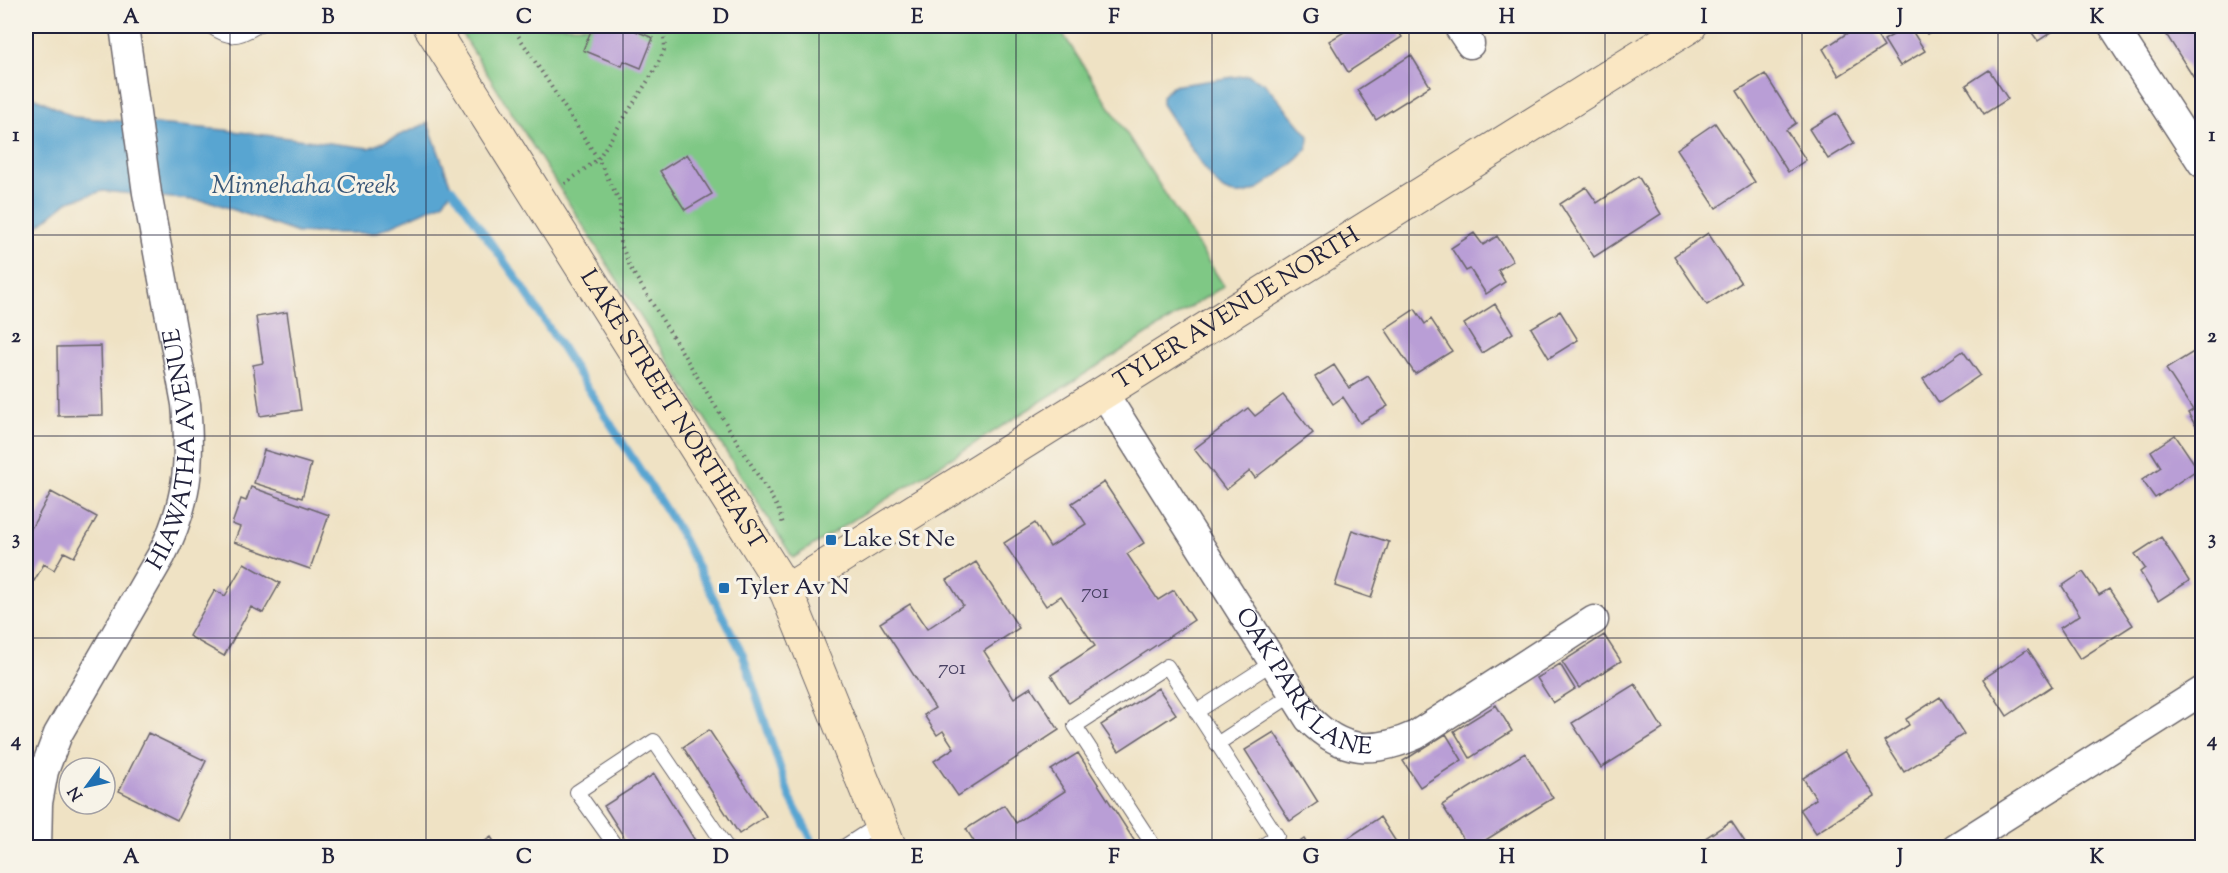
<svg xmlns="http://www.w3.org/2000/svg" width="2228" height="873" viewBox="0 0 2228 873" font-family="'Sorts Mill Goudy',serif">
	<rect width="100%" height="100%" fill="#f7f3e8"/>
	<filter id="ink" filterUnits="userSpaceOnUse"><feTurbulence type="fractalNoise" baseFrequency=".0167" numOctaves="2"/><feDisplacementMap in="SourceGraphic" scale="12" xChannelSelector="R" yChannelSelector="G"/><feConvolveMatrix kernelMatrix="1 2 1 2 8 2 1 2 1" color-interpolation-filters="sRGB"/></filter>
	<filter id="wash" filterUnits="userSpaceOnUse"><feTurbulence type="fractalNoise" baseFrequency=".008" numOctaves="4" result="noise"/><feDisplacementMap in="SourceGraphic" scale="24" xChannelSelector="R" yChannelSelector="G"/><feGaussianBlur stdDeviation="1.35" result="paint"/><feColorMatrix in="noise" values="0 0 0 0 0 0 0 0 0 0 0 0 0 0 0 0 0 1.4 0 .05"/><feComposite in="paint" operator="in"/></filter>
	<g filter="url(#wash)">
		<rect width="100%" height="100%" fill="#efe2c4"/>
		<path fill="#7fc885" stroke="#507560" stroke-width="1.5" d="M457 26H1058L1224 286 793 558Z"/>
		<path fill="#58a5d1" stroke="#3d6486" stroke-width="1.5" d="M1248 75 1264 83 1309 136C1310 154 1292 164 1279 174 1264 186 1245 201 1225 191 1210 183 1174 121 1162 104V96L1172 86Z
			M26 93 74 117 225 130 369 148 428 123 452 189 443 203 375 233H297L212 202 103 191 69 201 26 236Z"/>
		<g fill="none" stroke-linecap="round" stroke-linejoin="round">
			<path stroke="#58a5d1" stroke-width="8" d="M442 187 452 189 522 286 678 529 743 655 790 798 811 838"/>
		</g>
		<g id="blocks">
			<path fill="#b99ed6" d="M593 26H634L638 27 636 31 653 38 641 68 624 61 622 66 583 50Z
				M1354 26H1395L1402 37 1348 72 1329 41Z
				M1858 26H1871L1884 47 1839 76 1823 49Z
				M1909 26 1925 51 1900 66 1884 40Z
				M1922 26H1940L1927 34Z
				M2027 26H2061L2038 41Z
				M2178 26H2202V91L2166 34Z
				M1411 55 1430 86 1376 120 1357 90Z
				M1989 70 2008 99 1984 114 1966 85Z
				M1765 74 1796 123 1786 130 1806 160 1788 172 1737 91Z
				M1836 113 1854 143 1828 159 1809 129Z
				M1715 123 1755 182 1716 208 1677 149Z
				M687 154 712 194 685 210 660 171Z
				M1638 176 1661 214 1594 257 1560 204 1586 187 1597 203Z
				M1474 233 1483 245 1497 236 1513 261 1498 270 1505 282 1486 294 1470 269 1466 271 1451 248Z
				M1708 233 1741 283 1707 305 1674 256Z
				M1495 304 1513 333 1482 353 1464 324Z
				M1415 309 1425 324 1431 319 1452 351 1415 374 1385 329Z
				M1560 311 1578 340 1549 358 1531 328Z
				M287 312 301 410 260 416 253 365 263 363 256 317Z
				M101 346 103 415 58 416 57 347Z
				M1963 351 1980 375 1939 403 1923 379Z
				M2195 351 2202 363V436L2188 413 2193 410 2166 369Z
				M1334 365 1349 388 1368 376 1388 406 1360 423 1343 397 1333 404 1315 377Z
				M1283 395 1313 433 1255 478 1250 471 1226 490 1194 449 1248 408 1255 416Z
				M2175 435 2198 469 2155 498 2142 480 2161 467 2151 451Z
				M264 450 311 464 302 498 254 483Z
				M1104 482 1144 543 1127 554 1158 600 1174 590 1194 620 1069 703 1051 675 1095 646 1061 596 1046 606 1004 543 1035 523 1050 547 1086 524 1072 503Z
				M251 487 329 515 310 569 234 542 240 527 232 524 241 499 246 501Z
				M51 492 97 517 74 557 64 552 54 570 44 564 34 581 26 577V538Z
				M1352 530 1389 542 1371 598 1335 586Z
				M2161 537 2189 581 2158 601 2140 572 2145 568 2135 554Z
				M976 562 1019 628 984 651 1014 698 1031 687 1059 730 958 796 934 761 954 748 943 731 937 735 924 715 935 708 880 623 910 604 927 629 963 605 947 580Z
				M244 563 280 583 263 613 251 607 224 656 189 636 215 590 225 596Z
				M2083 572 2099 595 2109 589 2133 625 2080 659 2060 628 2080 615 2062 586Z
				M1604 635 1621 661 1579 688 1562 662Z
				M2028 649 2052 686 2007 716 1983 679Z
				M1560 664 1575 689 1553 703 1537 678Z
				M1635 684 1663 729 1601 768 1572 723Z
				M1158 688 1176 714 1119 751 1101 725Z
				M1940 697 1964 734 1904 772 1884 741 1909 725 1906 719Z
				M1496 705 1512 731 1470 758 1454 731Z
				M709 730 766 816 739 834 683 747Z
				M1274 732 1318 802 1290 821 1245 750Z
				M148 733 206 761 177 820 119 791Z
				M1446 734 1462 760 1420 787 1403 761Z
				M1845 751 1875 796 1816 833 1800 809 1816 799 1803 778Z
				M1078 753 1139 848H978L966 829 1004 805 1016 823 1065 791 1051 770Z
				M1525 753 1553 798 1473 848H1469L1442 805Z
				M654 774 696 842 687 848H631L604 806Z
				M1380 817 1400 848H1342L1339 844Z
				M1731 821 1749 848H1690Z
				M491 837 498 848H475Z
				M1304 839 1310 848H1291Z"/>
		</g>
	</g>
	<g filter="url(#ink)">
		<use href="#blocks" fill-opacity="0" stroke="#6a656b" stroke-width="1.5"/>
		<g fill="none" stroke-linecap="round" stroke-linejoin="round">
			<g stroke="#6a656b" stroke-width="16">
				<path id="lane" d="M210 26C229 39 237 38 257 26
					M1196 712 1272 663
					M1217 744 1293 694
					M617 848 577 792 654 741 727 848
					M842 848 879 824
					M1155 848 1075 726 1167 666 1277 836 1260 848"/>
			</g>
			<g stroke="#6a656b" stroke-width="31">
				<g id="street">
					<path d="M1458 26 1470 44"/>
					<path d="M2113 26 2202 163"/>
					<path id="s1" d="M1103 392 1309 719C1342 753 1374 754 1416 735L1594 620"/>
					<path id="s2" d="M37 848 38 803 44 771 58 734 161 556C188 504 191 462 186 404L147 193 124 26"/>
					<path d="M1955 848 2202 691"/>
				</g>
			</g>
			<g stroke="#6a656b" stroke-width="35">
				<g id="secondary">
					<path id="s3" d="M430 26 786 591 890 848"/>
					<path id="s4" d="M786 591 1690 26"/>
				</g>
			</g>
			<path stroke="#6a656b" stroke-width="4" stroke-dasharray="1.5 4.5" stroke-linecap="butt" d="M512 26 598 159 620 202V242L631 269 778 508 783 524
				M565 184 598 159 656 68 665 48 663 26"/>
			<use href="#lane" stroke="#fff" stroke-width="14"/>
			<use href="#street" stroke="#fff" stroke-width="28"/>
			<use href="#secondary" stroke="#fae7c3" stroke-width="33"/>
		</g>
	</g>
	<path fill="none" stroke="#22223b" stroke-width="1.5" stroke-opacity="0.55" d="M230 26V848M426 26V848M623 26V848M819 26V848M1016 26V848M1212 26V848M1409 26V848M1605 26V848M1802 26V848M1998 26V848M26 235H2202M26 436H2202M26 638H2202"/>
	<g fill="#1f6fb2" stroke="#f7f3e8" stroke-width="2">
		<rect x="825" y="534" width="12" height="12" rx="3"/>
		<rect x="718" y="582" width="12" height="12" rx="3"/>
	</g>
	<g text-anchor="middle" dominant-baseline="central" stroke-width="6" stroke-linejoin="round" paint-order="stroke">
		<g font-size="21" fill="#484162">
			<text x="1095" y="593">701</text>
			<text x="952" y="669">701</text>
		</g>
		<g font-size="24" fill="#22223b" stroke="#f7f3e8">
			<text stroke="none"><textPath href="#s4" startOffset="532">TYLER AVENUE NORTH</textPath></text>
			<text stroke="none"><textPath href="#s3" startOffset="454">LAKE STREET NORTHEAST</textPath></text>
			<text stroke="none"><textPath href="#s2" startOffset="432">HIAWATHA AVENUE</textPath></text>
			<text stroke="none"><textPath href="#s1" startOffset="358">OAK PARK LANE</textPath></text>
		</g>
		<g font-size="24" fill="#22223b" stroke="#f7f3e8" text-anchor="start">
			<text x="843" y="540">Lake St Ne</text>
			<text x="736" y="588">Tyler Av N</text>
		</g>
		<g font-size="26" font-style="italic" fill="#385677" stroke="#f7f3e8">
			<text x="304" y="186">Minnehaha Creek</text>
		</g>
	</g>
	<rect width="2228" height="873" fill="none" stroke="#f7f3e8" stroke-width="66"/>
	<g transform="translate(87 786) rotate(237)"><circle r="28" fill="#f7f3e8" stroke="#a29fa3" stroke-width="1.5"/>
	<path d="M0-4.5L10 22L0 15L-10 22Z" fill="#1f6fb2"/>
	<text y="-9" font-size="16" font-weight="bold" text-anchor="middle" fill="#22223b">N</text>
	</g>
	<rect x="33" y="33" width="2162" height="807" fill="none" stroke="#22223b" stroke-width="2"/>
	<g font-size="20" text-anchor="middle" font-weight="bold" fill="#22223b">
		<text x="131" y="23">A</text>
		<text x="328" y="23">B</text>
		<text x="524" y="23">C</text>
		<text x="721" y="23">D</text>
		<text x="917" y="23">E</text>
		<text x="1114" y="23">F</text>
		<text x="1311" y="23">G</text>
		<text x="1507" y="23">H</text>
		<text x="1704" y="23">I</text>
		<text x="1900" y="23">J</text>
		<text x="2097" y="23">K</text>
		<text x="16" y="141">1</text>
		<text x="2212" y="141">1</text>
		<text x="16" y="342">2</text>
		<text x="2212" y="342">2</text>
		<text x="16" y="544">3</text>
		<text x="2212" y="544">3</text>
		<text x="16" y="746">4</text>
		<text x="2212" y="746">4</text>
		<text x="131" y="863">A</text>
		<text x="328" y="863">B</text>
		<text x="524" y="863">C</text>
		<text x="721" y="863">D</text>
		<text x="917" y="863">E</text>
		<text x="1114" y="863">F</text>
		<text x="1311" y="863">G</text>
		<text x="1507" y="863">H</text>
		<text x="1704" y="863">I</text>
		<text x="1900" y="863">J</text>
		<text x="2097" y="863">K</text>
	</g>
</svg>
